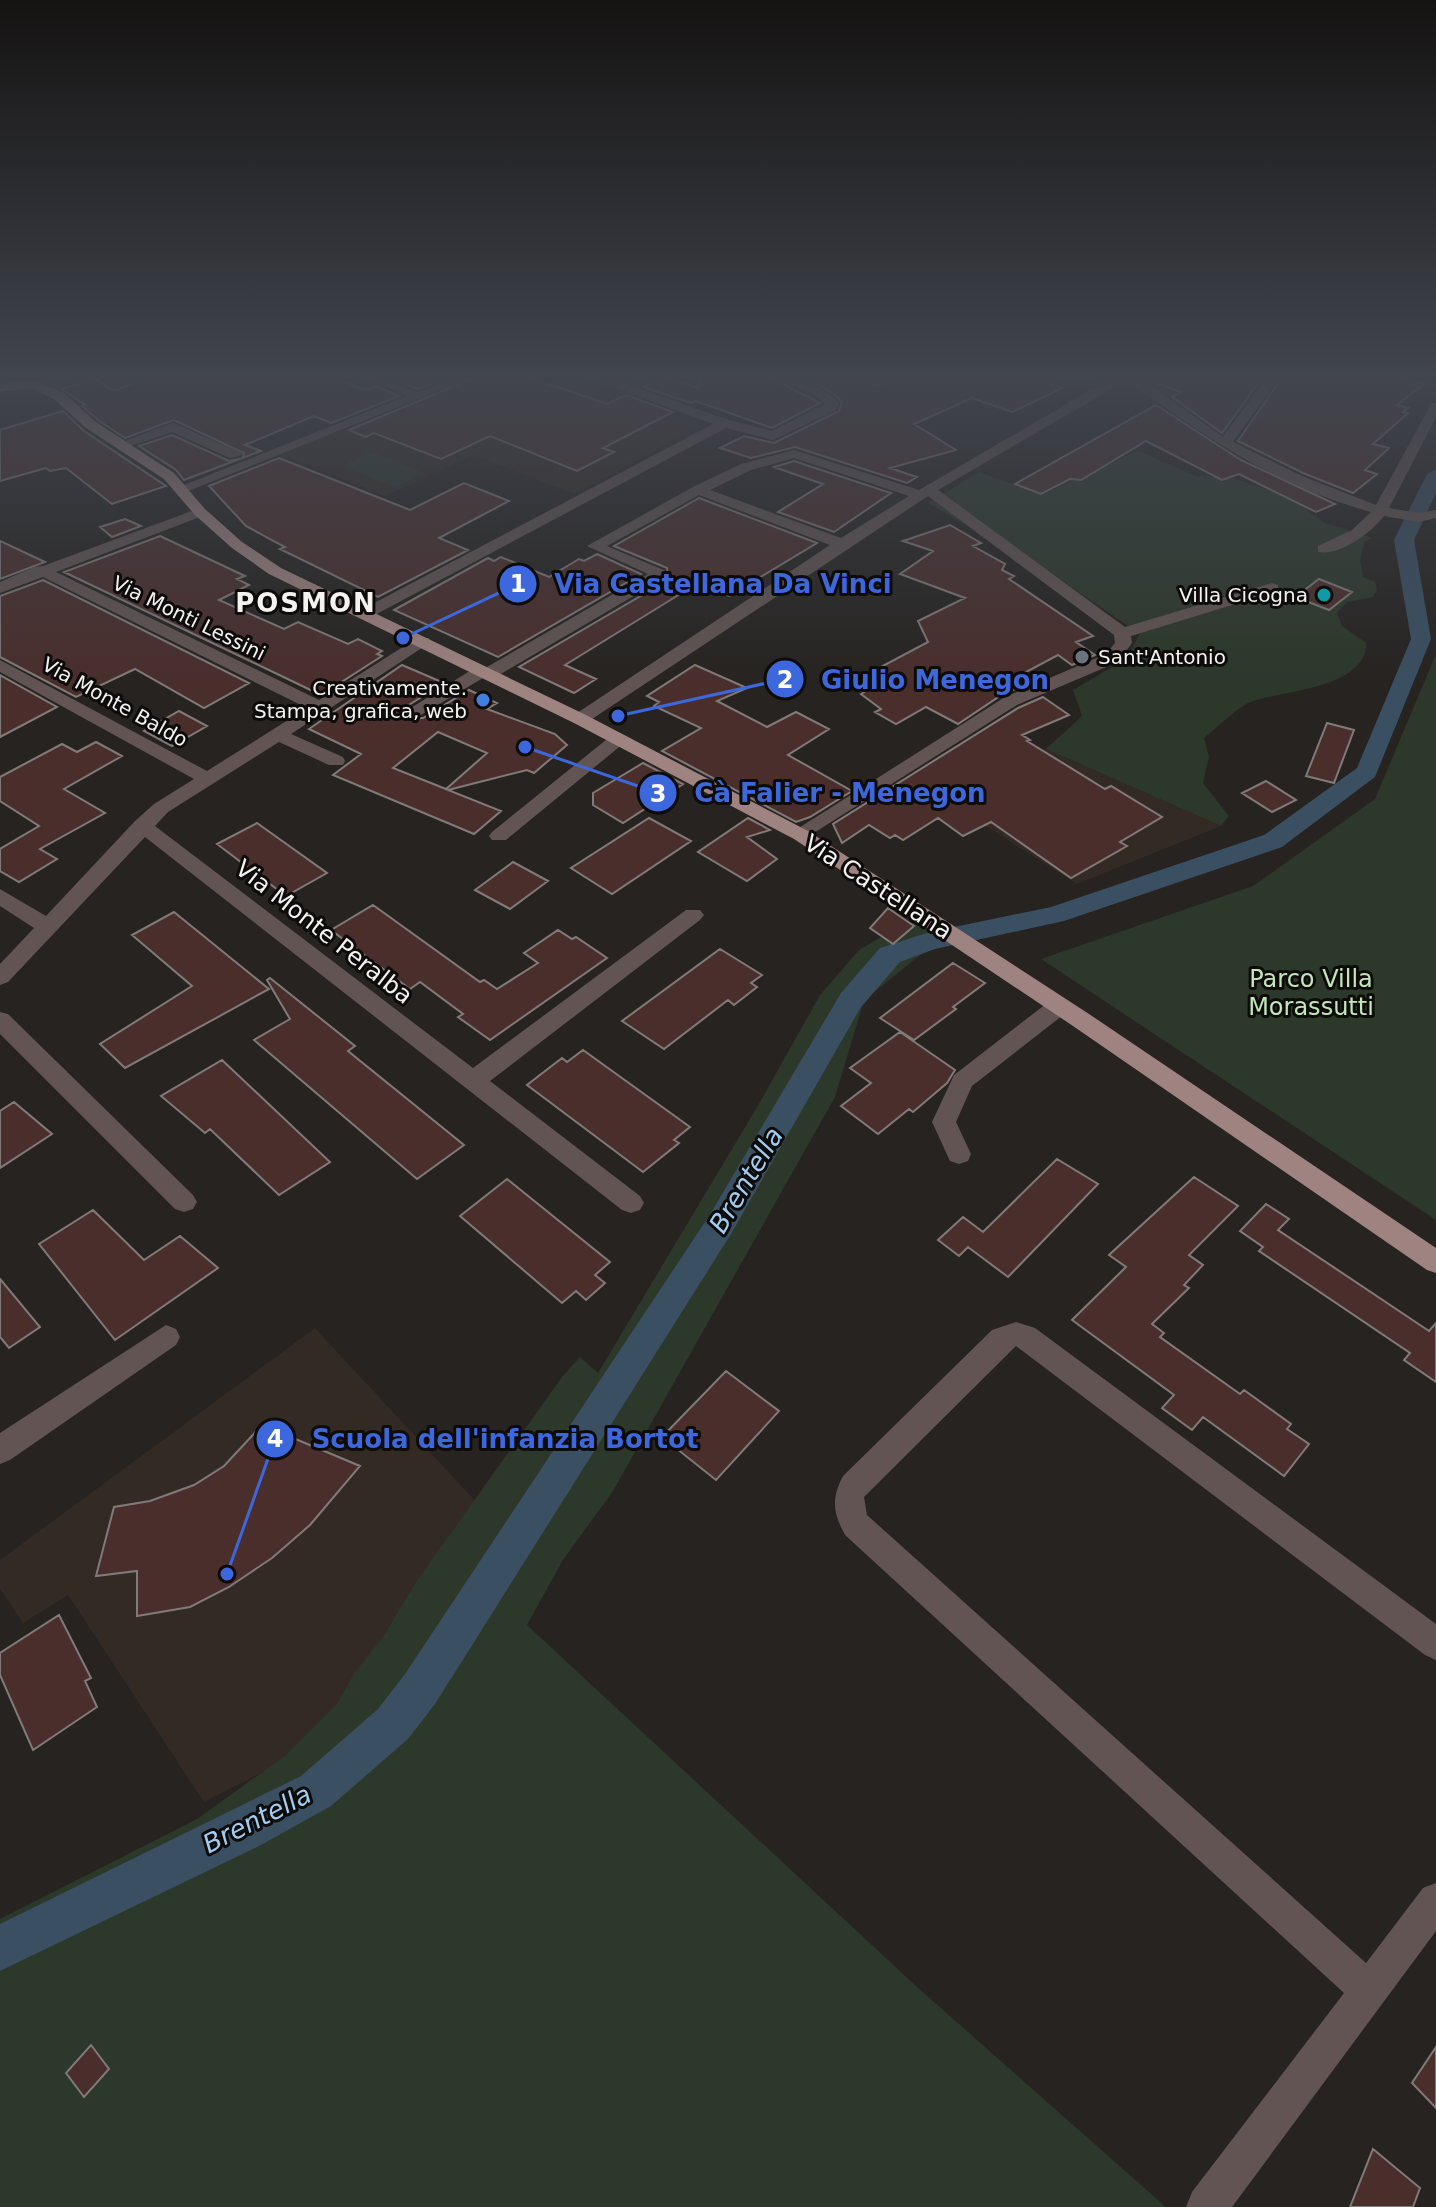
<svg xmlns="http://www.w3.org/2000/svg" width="1436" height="2207" viewBox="0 0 1436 2207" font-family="'DejaVu Sans',sans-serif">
	<rect width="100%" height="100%" fill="#262320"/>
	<path fill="#332a23" d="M481 375H558L696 423 698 427 574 494 474 455 385 496 279 454Z
		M1046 749 1221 826 1077 884 973 818 995 764Z
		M315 1328 494 1521 306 1750 204 1802 68 1595 23 1623 0 1589V1560Z"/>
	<path fill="#2c382a" d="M1138 451 1196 476 1230 477 1288 497 1325 523 1373 538 1364 542 1360 560 1363 577 1375 582 1377 590 1373 597 1347 602 1337 613 1342 626 1366 643C1367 688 1283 691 1253 701 1238 706 1217 728 1204 738L1209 757 1203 783 1229 816 1221 826 1046 749 1082 716 1073 690 1126 659 1140 634 1061 580 928 503 979 472 1042 495Z
		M371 452 425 473 395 487 342 466Z
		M1436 654V1220L1041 959 1253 886 1375 799Z
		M917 922 945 940 930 947 872 994 862 1007 835 1097 613 1491 563 1560 527 1625 916 1986 1166 2207H0V1919L197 1819 286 1755 337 1704 355 1672 383 1637 416 1582 562 1377 580 1357 598 1373 760 1102 820 995 859 950 893 930Z"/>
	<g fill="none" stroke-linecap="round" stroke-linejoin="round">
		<path fill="#3a4f61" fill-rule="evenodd" d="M1436 469V493L1414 540 1431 639 1375 777 1282 847 1064 921 935 949 900 962 861 1007 731 1234 435 1704 408 1739 331 1806 261 1845 0 1971V1924L301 1776 378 1709 405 1674 709 1216 841 993 880 948 930 932 1051 907 1264 835 1357 768 1411 639 1394 540 1427 474Z"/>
	</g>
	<path fill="#492e2c" stroke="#807a79" stroke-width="2" fill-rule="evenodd" d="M153 375H328L365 390 376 386 399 396 331 423 314 416 245 445 261 451 184 480 176 470 139 446 172 435 229 461 243 458 244 453 174 420 125 438 98 420 82 406 85 405 62 389 95 378 110 389 117 390Z
		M402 375H452L418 389 393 379Z
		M481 375H522L607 404 626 395 673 412 603 448 614 452 577 471 490 436 441 459 374 433 365 437 349 430Z
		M700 375H765L820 403 772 428 696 401 691 403 643 387 664 377 698 388Z
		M794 375H854L878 386 901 375H1027L1062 388 1012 412 972 398 914 424 956 450 890 468 917 477 907 483 795 447 751 458 720 448 744 436 774 443 839 411 842 402 834 394 816 383Z
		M1144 375H1264L1222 433 1172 397 1181 392 1148 380Z
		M1284 375H1391L1424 384 1397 405 1408 408 1403 412 1408 413 1373 444 1389 448 1365 470 1377 474 1353 493 1303 473 1238 441Z
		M1156 405 1241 460 1335 504 1316 512 1239 474 1222 480 1146 441 1081 480 1070 479 1041 494 1015 484Z
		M63 411 84 431 166 486 112 504 66 468 50 471 46 468 0 481V430Z
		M279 458 410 510 464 483 509 501 439 538 468 550 378 597 280 549 285 547 246 526 209 486Z
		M794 461 891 493 834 532 778 512 823 484 774 467Z
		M699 498 817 543 729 596 698 583 565 665 596 679 574 693 519 667 668 580 667 568 614 546Z
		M125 519 141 526 112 537 100 527Z
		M950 525 981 543 973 546 1005 564 1002 570 1014 576 1009 579 1093 636 1076 642 1095 655 1072 665 1058 655 1015 678 1025 685 1003 694 958 724 926 707 896 724 875 712 881 709 861 694 876 685 862 677 928 642 918 621 965 598 900 574 933 551 903 541Z
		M160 536 245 576 237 579 249 585 219 600 284 629 298 622 348 644 358 639 382 651 377 654 382 656 321 695 64 572Z
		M0 541 45 562 0 579Z
		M597 554 641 574 498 657 394 610 488 558 494 561 501 557 549 577 579 559 584 561Z
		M1319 579 1352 592 1329 610 1306 601V589Z
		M43 580 249 683 204 708 135 669 76 697 0 657V596Z
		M402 665 444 683 404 708V713L409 718H423L469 690 497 703 487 709 555 734 567 745 534 773 527 770 448 790 501 811 474 834 333 775 361 754 309 729ZM438 732 487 753 446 789 393 768Z
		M695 665 747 688 717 701 767 727 796 712 829 729 788 755 852 791 810 817 796 822 662 751 701 728 654 706 659 702 647 696Z
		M0 675 57 707 0 737Z
		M1043 697 1069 715 1022 735 1030 740 1027 741 1105 789 1111 786 1162 817 1120 842 1127 846 1071 878 991 822 963 836 938 818 903 840 895 835 890 838 869 825 842 843 833 824 1018 708Z
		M179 711 207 726 172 746 144 731Z
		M1327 723 1354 730 1334 783 1306 776Z
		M96 742 122 756 64 789 105 813 40 849 57 859 19 882 0 871V849L39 826 0 801V777L62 744 77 752Z
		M643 763 683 784 623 823 593 805V793Z
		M1266 781 1296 800 1272 812 1242 793Z
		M649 818 691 841 612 894 571 868Z
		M748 818 770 830 747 837 777 859 747 881 698 852Z
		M257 823 327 873 286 896 217 844Z
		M513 862 548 881 510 909 475 890Z
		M373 905 480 982 484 980 497 989 538 963 524 953 558 930 572 939 576 937 607 958 490 1040 458 1017 463 1014 420 982 410 989 331 930Z
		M888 908 914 926 893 944 870 928Z
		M174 912 269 989 125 1068 100 1044 192 986 132 935Z
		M720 949 762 975 751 983 757 987 734 1005 728 1000 664 1049 622 1021Z
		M953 963 985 983 953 1007 956 1009 914 1040 880 1018Z
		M270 978 355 1046 348 1051 464 1145 417 1179 254 1040 290 1019 267 980Z
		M900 1032 955 1070 947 1083 913 1112 909 1109 878 1134 841 1106 871 1083 850 1068Z
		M583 1050 690 1127 674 1140 679 1143 643 1172 527 1085 562 1058 567 1062Z
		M222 1060 330 1162 279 1195 210 1129 205 1133 161 1096Z
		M14 1102 52 1134 0 1168V1111Z
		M1057 1159 1098 1184 1008 1277 968 1247 959 1256 938 1240 963 1217 983 1232Z
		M1194 1177 1238 1206 1189 1255 1203 1265 1184 1285 1189 1288 1152 1324 1164 1333 1160 1337 1240 1394 1244 1390 1291 1424 1287 1429 1309 1444 1284 1476 1203 1417 1192 1430 1162 1408 1174 1395 1072 1320 1126 1267 1109 1255Z
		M507 1179 610 1262 595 1275 605 1283 586 1300 576 1291 562 1303 460 1216Z
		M1266 1204 1289 1219 1278 1230 1429 1331 1436 1323V1382L1404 1360 1410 1353 1259 1251 1263 1247 1240 1231Z
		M93 1210 144 1260 180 1236 218 1268 115 1340 39 1244Z
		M0 1279 40 1327 9 1348 0 1337Z
		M726 1371 779 1411 716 1480 662 1437Z
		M262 1425 360 1466 310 1525 272 1558 229 1587 190 1607 137 1616V1571L96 1576 114 1507 150 1501 194 1485 224 1466Z
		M59 1615 91 1678 85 1681 97 1707 33 1750 0 1675V1653Z
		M91 2045 109 2069 84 2097 66 2073Z
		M1436 2047V2108L1412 2083Z
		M1373 2149 1420 2188 1413 2207H1350Z"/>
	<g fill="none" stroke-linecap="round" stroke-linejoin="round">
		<path fill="#615452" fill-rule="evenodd" d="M96 375 114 378 143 375 112 387Z
			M358 375H376L418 392 460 375H478L186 492H176L174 489 407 396Z
			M581 375H600L729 420 772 431 825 404 815 396 768 375C793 375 821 384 839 403L836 410 773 440 726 428 371 617H359L357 614 359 611 713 424Z
			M857 375H898L879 383Z
			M1116 375H1136L1223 437 1268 375H1281L1233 442 1302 476 1376 505 1431 404 1436 403V417L1389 508 1419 513 1436 510V518L1419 522 1384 516C1371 533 1340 556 1318 552V546L1352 530 1371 512C1279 487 1202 436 1127 380L938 490 1125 627 1272 583 1278 585V591L1131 636 1132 643 1118 662 1017 705 801 841 794 839 791 835 794 831 1005 697 1106 654 1115 643 1114 635 928 496 586 723H574L571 719 574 715 830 545 699 495 607 546 666 571V577L494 678H483L421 715H409L406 711 476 667H487L648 574 587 546 693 487 741 464 794 450 919 490ZM794 458 909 496 841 538 710 490 751 470Z
			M1424 375H1436V382Z
			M173 423 240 452 242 455 230 458 172 432 121 449 114 445Z
			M200 508 205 509V515L56 572 319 700 417 638H429L431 642 291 734 343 757 345 761 343 765H329L279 742 168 812 155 826 473 1068 686 910H700L704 915 700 920 490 1081 640 1196 644 1203 640 1210 631 1213 622 1210 145 837 8 982 0 985V964L34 928 0 906V889L46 916 135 821 154 804 194 779 0 672V660L207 771 307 708 43 577 0 593V582L34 567 43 566Z
			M618 733 624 735 627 739 624 743 506 840H492L489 836 492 832 612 735Z
			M1059 998 1067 1000 1070 1006 1067 1012 972 1086 956 1122 971 1154 968 1161 959 1164 950 1161 932 1122 954 1075 1051 1000Z
			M0 1012 8 1014 193 1195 197 1202 193 1209 184 1212 175 1209 0 1034Z
			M1016 1322 1035 1328 1436 1624V1660L1425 1655 1016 1346 864 1497 867 1515 1366 1963 1423 1888 1436 1883V1931L1232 2207H1186L1192 2192 1344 1993 845 1535C833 1513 831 1499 843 1476L992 1330Z
			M166 1325 176 1329 180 1337 176 1345 10 1460 0 1464V1433Z"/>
		<path fill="#9f8380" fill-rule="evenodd" d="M33 380 64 393 96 422 174 473 205 509 242 542 281 568 586 715 808 831 1089 1014 1436 1248V1273L1427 1270 1073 1026 794 839 574 723 269 574 232 548 195 515 164 479 86 428 54 399 31 388 0 392V384Z"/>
	</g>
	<linearGradient id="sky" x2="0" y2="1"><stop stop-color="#151312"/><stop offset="0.55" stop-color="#41454e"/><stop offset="1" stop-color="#41454e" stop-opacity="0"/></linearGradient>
	<rect width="1436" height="684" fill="url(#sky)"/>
	<circle fill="#0f9aa8" stroke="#0e0c0b" stroke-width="3" cx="1324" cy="595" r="8"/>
	<circle fill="#6b7280" stroke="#0e0c0b" stroke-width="3" cx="1082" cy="657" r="8"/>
	<circle fill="#3f7fe0" stroke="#0e0c0b" stroke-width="3" cx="483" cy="700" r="8"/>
	<g text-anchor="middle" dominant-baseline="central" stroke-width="6" stroke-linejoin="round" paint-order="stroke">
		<g font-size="20" fill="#f5f3f0" stroke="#0e0c0b" text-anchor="end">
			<text x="1308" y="595">Villa Cicogna</text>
			<text x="1098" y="657" text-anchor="start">Sant'Antonio</text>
			<text x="467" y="688">Creativamente.<tspan x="467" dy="23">Stampa, grafica, web</tspan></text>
		</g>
		<g font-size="20" fill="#f5f3f0" stroke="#0e0c0b">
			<text transform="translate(189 618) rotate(26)">Via Monti Lessini</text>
			<text transform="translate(115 702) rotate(29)">Via Monte Baldo</text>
		</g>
		<g font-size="24" fill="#f5f3f0" stroke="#0e0c0b">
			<text transform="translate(878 887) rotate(33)">Via Castellana</text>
			<text transform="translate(324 932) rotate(38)">Via Monte Peralba</text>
		</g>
		<g font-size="24" fill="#c2e6ba" stroke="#0e0c0b">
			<text x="1311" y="979">Parco Villa<tspan x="1311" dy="28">Morassutti</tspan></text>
		</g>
		<g font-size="26" font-weight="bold" letter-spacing="2" fill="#f5f3f0" stroke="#0e0c0b">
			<text x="306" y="603">POSMON</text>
		</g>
		<g font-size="26" font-style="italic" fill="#a1cdf3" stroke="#0e0c0b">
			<text transform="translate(746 1180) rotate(-59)">Brentella</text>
			<text transform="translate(257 1819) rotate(-27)">Brentella</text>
		</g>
	</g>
	<path fill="none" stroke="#3d67dc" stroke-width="3" d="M403 638L518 584M618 716L785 679M525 747L658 793M227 1574L275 1439"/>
	<g fill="#3d67dc" stroke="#0e0c0b" stroke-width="3">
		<circle cx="403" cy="638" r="8"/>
		<circle cx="618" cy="716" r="8"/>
		<circle cx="525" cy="747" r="8"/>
		<circle cx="227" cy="1574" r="8"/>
		<circle cx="518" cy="584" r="20"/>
		<circle cx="785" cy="679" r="20"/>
		<circle cx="658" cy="793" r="20"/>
		<circle cx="275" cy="1439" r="20"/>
	</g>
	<g font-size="24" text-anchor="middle" font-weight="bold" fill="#fff">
		<text x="518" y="592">1</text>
		<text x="785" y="688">2</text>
		<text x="658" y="802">3</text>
		<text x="275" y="1447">4</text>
	</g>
	<g font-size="26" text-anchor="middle" font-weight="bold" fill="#3d67dc" stroke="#0e0c0b" stroke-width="6" stroke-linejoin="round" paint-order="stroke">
		<text x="723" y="593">Via Castellana Da Vinci</text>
		<text x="935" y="689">Giulio Menegon</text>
		<text x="840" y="802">Cà Falier - Menegon</text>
		<text x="505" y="1448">Scuola dell'infanzia Bortot</text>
	</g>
</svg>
